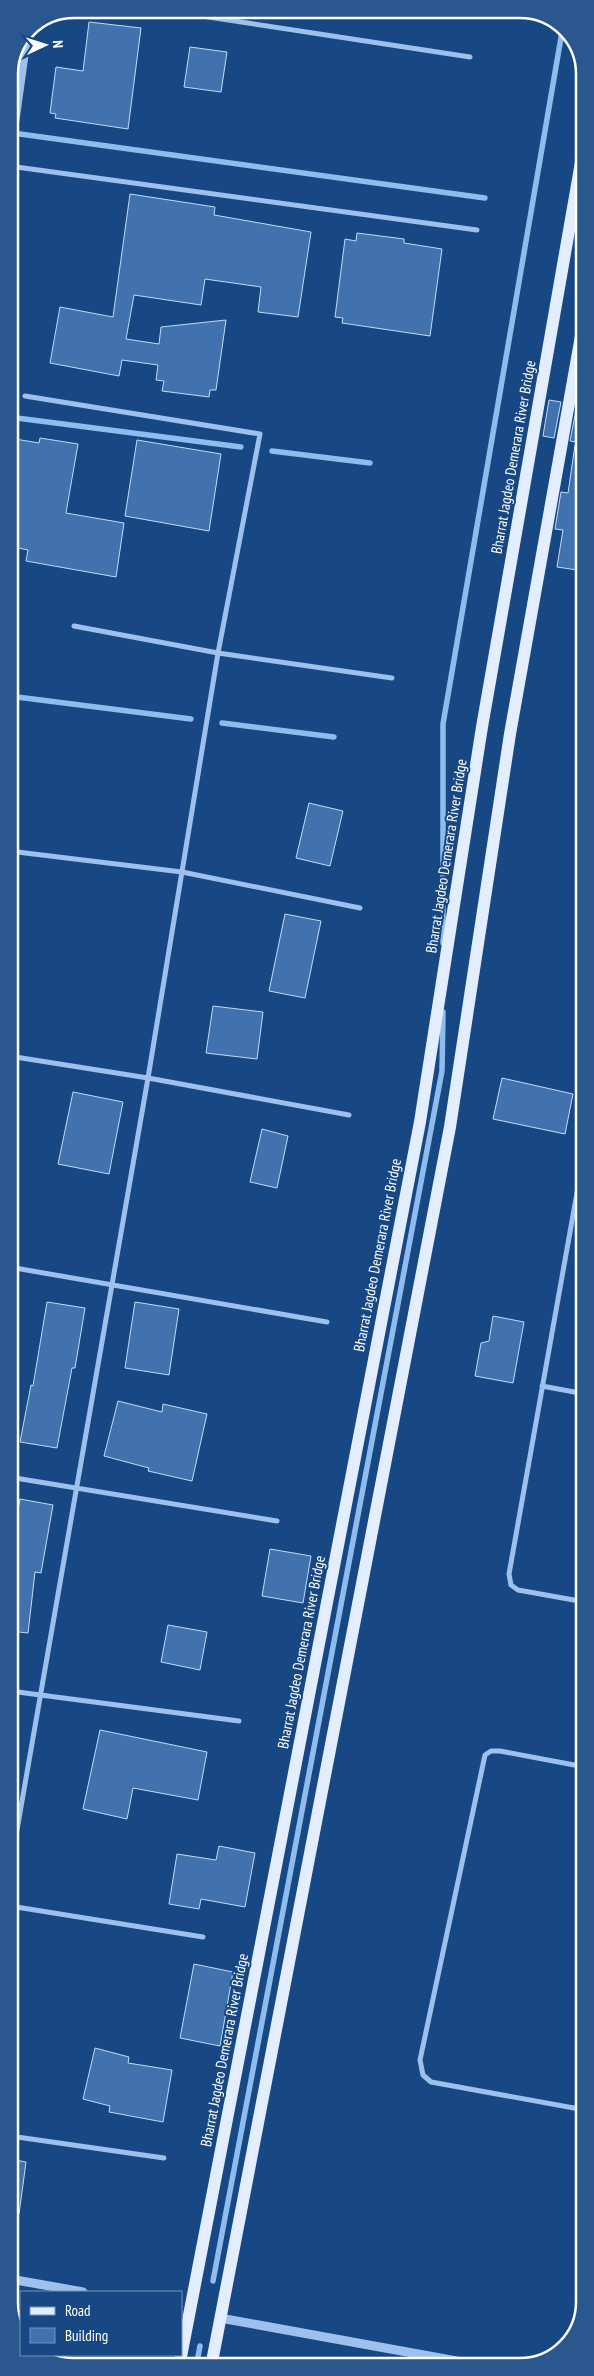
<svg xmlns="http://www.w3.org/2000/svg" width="594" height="2376" viewBox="0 0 594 2376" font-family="'PT Sans Narrow',sans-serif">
	<rect width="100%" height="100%" fill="#184883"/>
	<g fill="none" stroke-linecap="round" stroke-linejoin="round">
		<path stroke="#8fbcef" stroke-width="5.5" d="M20 134 485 198
			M9 417 241 447
			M272 451 370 463
			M9 696 191 719
			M222 723 334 737
			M443 943V724L563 26
			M213 2281 442 1071 443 1012
			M196 2367 200 2346"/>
	</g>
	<path fill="#4172ad" stroke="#c2dbf9" d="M89 22 141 28 128 129 55 118 56 114 50 113 56 67 83 71Z
		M190 47 227 52 221 92 184 87Z
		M130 194 215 207 214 215 311 232 298 317 258 312 261 287 205 279 201 305 134 295 126 339 159 344 161 327 226 320 216 390H210L209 397 162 391 164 381 156 380 158 365 122 360 119 376 50 363 60 307 113 317Z
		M357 233 404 239V243L442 249 430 336 342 323 343 318 335 317 345 239 356 241Z
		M549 400 561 402 554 438 543 436Z
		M577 405 584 406V443L570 441Z
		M9 438 39 443 40 438 78 444 66 513 124 523 116 577 26 561 28 550 9 546Z
		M137 440 221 454 209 531 125 516Z
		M575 445 584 446V571L557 567 563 530 555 529 561 492 568 493Z
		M309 803 343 811 330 866 296 858Z
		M285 914 321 921 305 998 269 991Z
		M213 1006 263 1012 257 1059 206 1053Z
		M502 1078 573 1094 565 1134 493 1119Z
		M73 1092 123 1102 109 1174 58 1164Z
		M262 1129 288 1136 277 1188 250 1182Z
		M47 1302 85 1308 75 1368H72L57 1448 20 1442 31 1385 33 1386Z
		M135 1302 179 1309 169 1375 125 1368Z
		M493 1316 524 1322 513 1383 475 1376 481 1343 489 1341Z
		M118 1401 162 1412 163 1404 207 1414 192 1481 148 1471 149 1468 104 1456Z
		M20 1499 53 1505 41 1573 35 1572 28 1633 10 1631V1554Z
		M270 1549 311 1556 303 1603 262 1596Z
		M168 1625 207 1632 200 1670 161 1662Z
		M100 1730 207 1752 198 1800 133 1788 127 1819 83 1809Z
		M219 1846 255 1853 245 1907 201 1899 199 1909 169 1904 177 1854 216 1860Z
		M194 1964 233 1972 220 2046 180 2038Z
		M95 2048 129 2057 128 2063 172 2070 163 2122 109 2112 110 2106 83 2099Z
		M10 2159 26 2162 19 2214H10Z"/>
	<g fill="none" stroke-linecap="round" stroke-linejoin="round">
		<path stroke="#9dc1ec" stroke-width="5" d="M156 9 470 57
			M9 166 477 230
			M74 626 218 653 392 678
			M9 851 182 872 360 908
			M9 1056 148 1078 349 1115
			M585 1148 509 1574 511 1585 518 1590 585 1602
			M9 1267 327 1322
			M542 1386 585 1394
			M9 1477 277 1521
			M10 1691 239 1721
			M585 1767 500 1751H491L485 1755 420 2060 423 2075 431 2082 585 2110
			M10 1870 148 1078 218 653 260 434 25 396
			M10 1906 203 1937
			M10 2136 164 2158"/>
		<path stroke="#9dc1ec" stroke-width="9" d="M9 163 28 27
			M10 2279 83 2292
			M220 2318 484 2366"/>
		<path stroke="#e2edff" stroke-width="12" d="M179 2367 420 1122 482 727 584 145
			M211 2367 450 1127 510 734 584 319"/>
	</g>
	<g text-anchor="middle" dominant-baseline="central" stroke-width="4" stroke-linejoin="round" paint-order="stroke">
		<g font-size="15" fill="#fff" stroke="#184883">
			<text transform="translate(513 457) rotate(-80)">Bharrat Jagdeo Demerara River Bridge</text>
			<text transform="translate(446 856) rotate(-81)">Bharrat Jagdeo Demerara River Bridge</text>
			<text transform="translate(377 1255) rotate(-79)">Bharrat Jagdeo Demerara River Bridge</text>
			<text transform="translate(301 1652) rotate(-79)">Bharrat Jagdeo Demerara River Bridge</text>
			<text transform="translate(224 2050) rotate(-79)">Bharrat Jagdeo Demerara River Bridge</text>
		</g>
	</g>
	<path d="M0 0H594V2376H0ZM74 18H520A56 56 0 0 1 576 74V2302A56 56 0 0 1 520 2358H74A56 56 0 0 1 18 2302V74A56 56 0 0 1 74 18Z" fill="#2a578d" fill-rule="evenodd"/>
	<path fill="none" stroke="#fff" stroke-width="2.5" d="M74 18H520A56 56 0 0 1 576 74V2302A56 56 0 0 1 520 2358H74A56 56 0 0 1 18 2302V74A56 56 0 0 1 74 18Z"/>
	<rect x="20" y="2291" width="162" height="65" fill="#184883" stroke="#7491b5"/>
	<rect x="30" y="2307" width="25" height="8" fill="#e2edff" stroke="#7491b5"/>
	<text x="65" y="2316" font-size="15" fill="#ffffff">Road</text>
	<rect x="30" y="2328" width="25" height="15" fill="#4172ad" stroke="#7491b5"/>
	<text x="65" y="2341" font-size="15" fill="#ffffff">Building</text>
	<g transform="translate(45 45) rotate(86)" stroke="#184883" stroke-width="4" paint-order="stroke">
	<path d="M0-4L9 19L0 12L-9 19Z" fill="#ffffff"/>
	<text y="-8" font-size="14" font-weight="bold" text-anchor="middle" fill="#ffffff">N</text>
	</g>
</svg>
